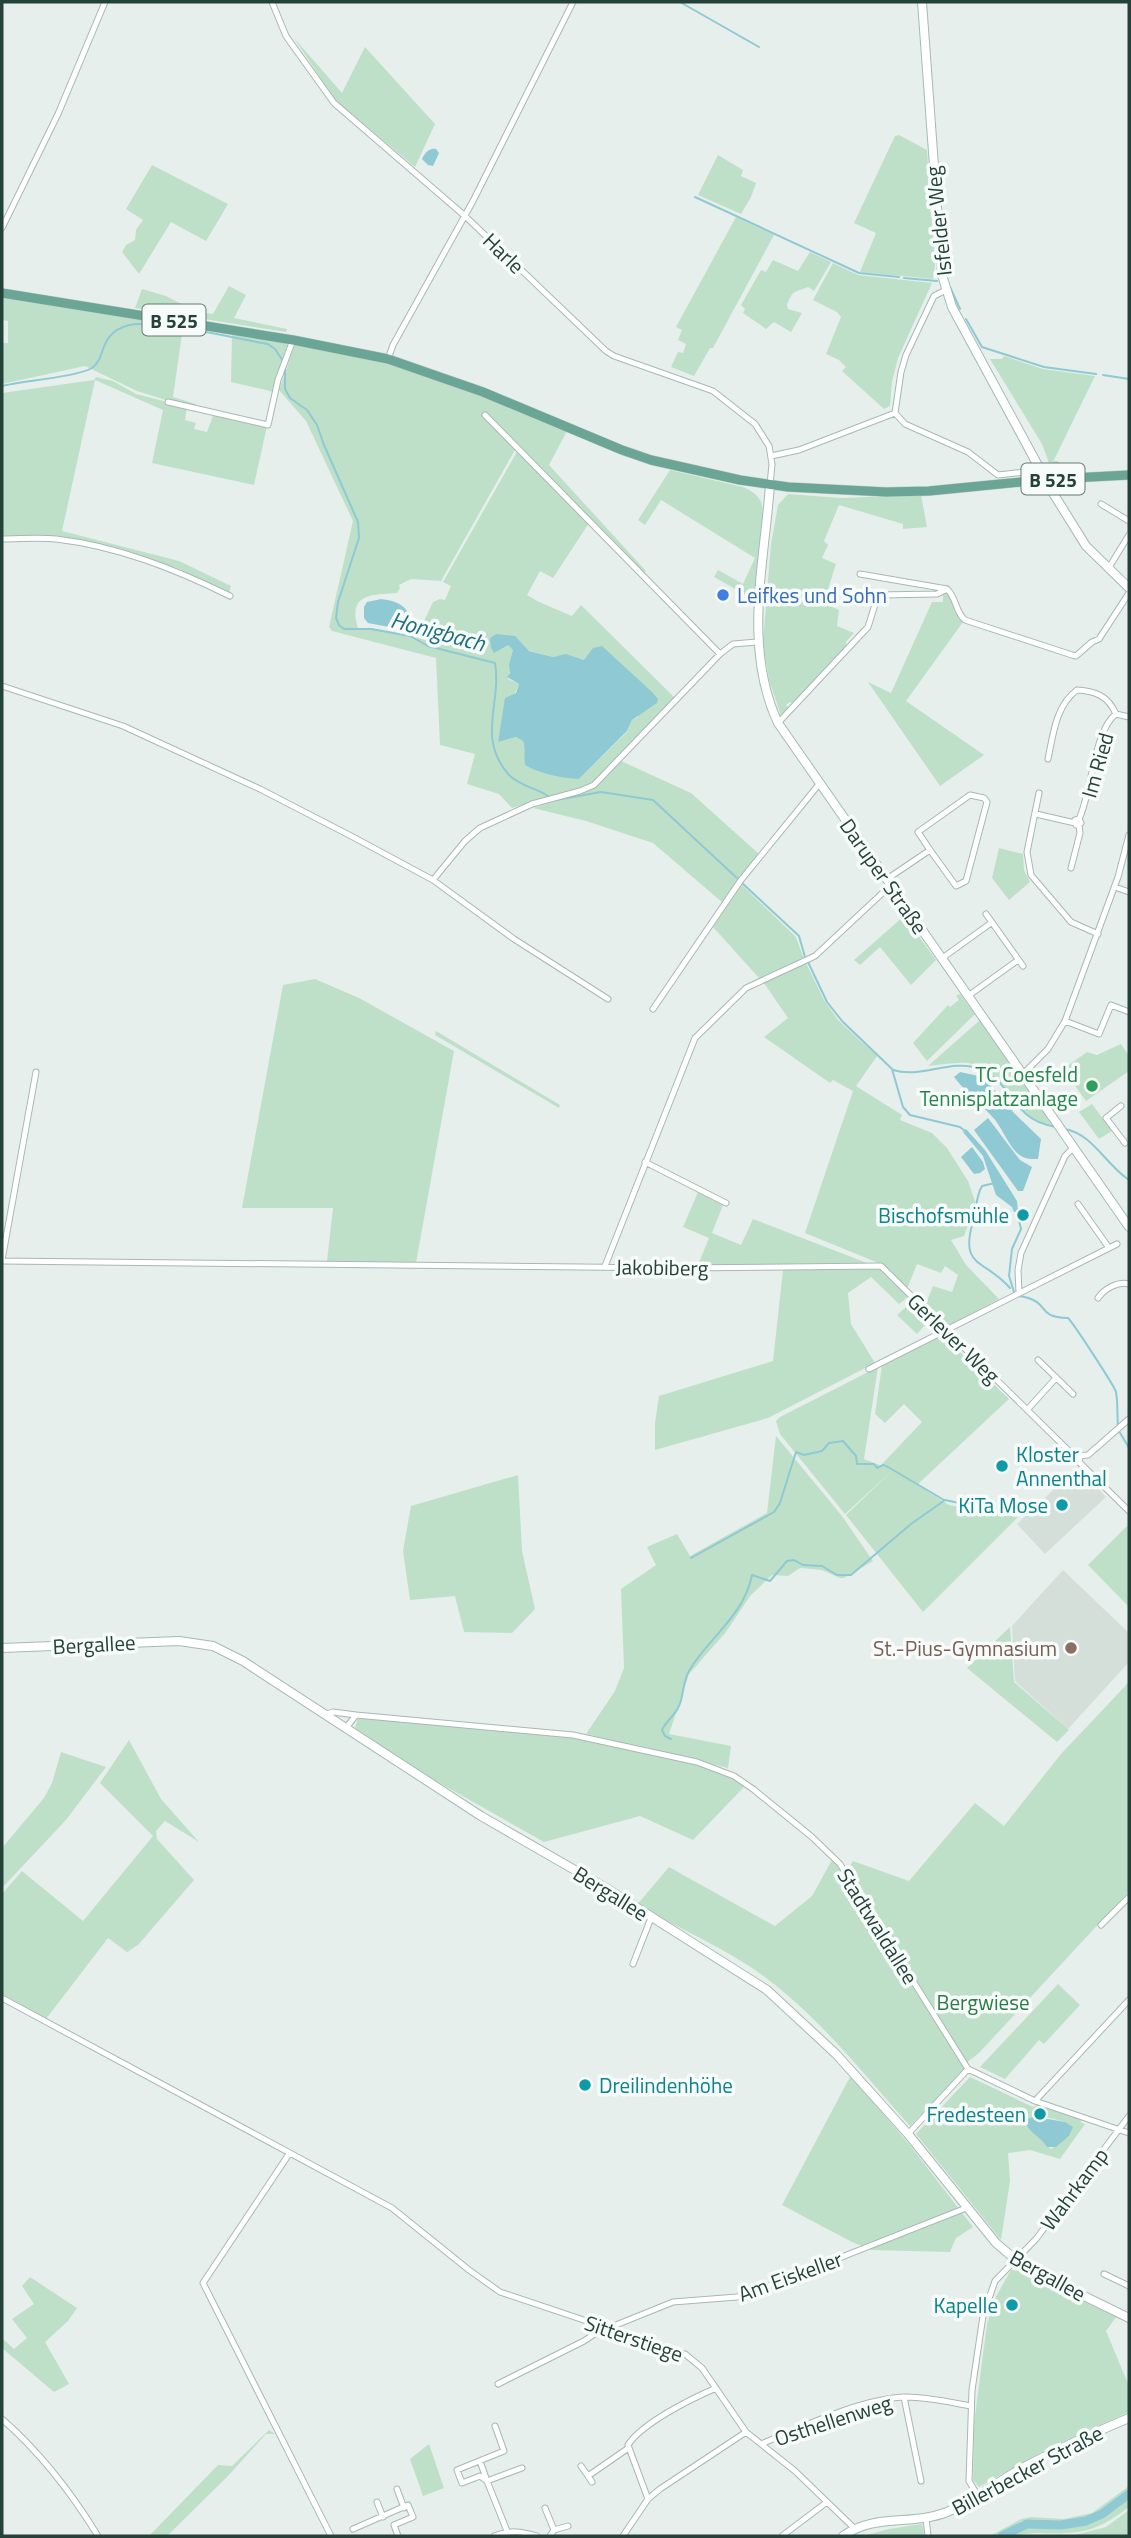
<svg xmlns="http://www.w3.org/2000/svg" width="1131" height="2538" viewBox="0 0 1131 2538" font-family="'Titillium Web',sans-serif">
	<rect width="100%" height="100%" fill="#e6efeb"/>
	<path fill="#d4dfda" d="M1078 1467 1106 1497 1045 1554 1017 1524Z
		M1063 1570 1129 1633V1662L1068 1729 1015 1681 1012 1626Z"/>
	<path fill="#bfe0c8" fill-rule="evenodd" d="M294 38 342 93 365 47 435 124 415 167 335 100Z
		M899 135 927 150 935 266 933 279 860 272 876 233 854 223 895 136Z
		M718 155 743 170 741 176 756 183 751 197 741 214 698 195Z
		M152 165 228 204 206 241 171 222 139 274 122 252 126 245 135 240 136 230 143 220 126 209Z
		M736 217 774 235 713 348H710L694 376 671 367 678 352 683 353 686 344 678 340 682 330 676 327Z
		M810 252 831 262 814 291 808 287C794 293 794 289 787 304L788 309 802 313 791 332 774 322 766 329 743 313 745 309 741 305 761 270 766 272 773 260 798 271Z
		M833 263 858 275 932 283 898 358 892 382 890 406 884 409 842 371 846 367 839 360 826 354 841 317 837 312 813 300Z
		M229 286 246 295 234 318 287 329 286 332 135 308 142 289 166 296 197 312 213 314Z
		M2 297 183 327 173 397 196 404 195 406 169 401 137 391 85 366 2 384V343H8V321L2 320Z
		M232 335 291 342 274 392 231 382Z
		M295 344 390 363 501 403 567 431 549 465 646 571 644 573 485 412 482 415 516 448 441 581 411 579 399 585 400 588 397 593C372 595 347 593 358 628H371L410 636C422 630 427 614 433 602L440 599 445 600 451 586 443 582 518 450 589 523 553 578 540 571 527 595 539 602 572 616 581 605 675 698 594 783C569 795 539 799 512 808L499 794 467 784 475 754 440 745 436 658 332 631 329 627 353 521 306 421 279 390ZM508 645 553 657 566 655 584 660 638 717 632 720 627 732 579 779 525 765C523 756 526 749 523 741L516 737 498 742 502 721 519 684 508 679 514 651Z
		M1004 356 1043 369 1095 376 1052 464 1049 463 1042 444 990 359H1002Z
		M96 377 113 381 136 394 187 407 185 420 196 423 194 429 207 432 214 413 267 426 254 485 152 463 163 410 95 380 62 531 179 561 231 586 229 594 177 568 144 558 54 538 2 537V393L94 380Z
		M670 470 743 487C749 490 756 493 760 500 769 517 759 576 757 598H751L714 577 718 570 743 584 755 558 661 500 645 525 638 520Z
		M788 494 841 498 921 495 927 527 903 529V524L839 505 824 541 828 545 822 558 836 564 827 592 834 596 832 607 839 610 837 626 854 633 846 642 847 648 793 704 790 702 786 705 790 710 782 719 769 680 763 642 771 544 778 505Z
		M947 591C956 599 955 613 963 622L906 701 984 755 940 786 868 682 891 693 932 602H943V593Z
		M621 761 691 793 759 854 723 903 653 843 586 821 533 808 583 793 595 787Z
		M999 848 1023 854 1024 870 1030 882 1009 900 992 878Z
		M741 884 796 937 804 959 760 979 713 927Z
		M904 916 936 960 911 985 880 947 860 965 854 960Z
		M806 963 824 1000 838 1020 877 1056 856 1086 902 1115 900 1120 932 1133 947 1148 968 1181 976 1204 964 1236 951 1240 966 1265 999 1299 945 1328 919 1301V1299L927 1301 933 1286 952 1292 958 1275 945 1266 941 1273 917 1264 907 1289 881 1264 805 1233 853 1091 833 1080 830 1083 764 1037 788 1018 764 983Z
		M315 979 359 998 454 1051 416 1263 327 1261 333 1208H242L283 985Z
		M960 994 975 1014 927 1061 913 1043 948 1005 950 1007 959 1000 956 996Z
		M980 1020 1054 1125C1049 1124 1043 1123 1038 1121 1009 1108 1003 1066 967 1063 955 1062 941 1065 928 1066Z
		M436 1031 560 1105 559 1108 435 1035Z
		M1121 1044 1129 1056V1071L1086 1101 1063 1069 1087 1052 1097 1055Z
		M1092 1104 1112 1131 1099 1139 1079 1112Z
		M698 1192 723 1205 712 1233 741 1245 753 1219 867 1263 698 1265 709 1238 683 1227Z
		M880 1268 908 1297 899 1304 871 1277 848 1293 851 1324 875 1363 768 1418 655 1450V1423L659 1396 773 1361 783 1270Z
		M907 1306 925 1325 917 1334 897 1315Z
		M941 1334 1009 1399 918 1484 911 1481 949 1505 1018 1517 923 1612 846 1515 893 1470 845 1514 780 1434 776 1421 780 1417 878 1367 864 1459 887 1468 882 1464 922 1422 904 1404 885 1423 875 1414 882 1365Z
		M776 1436 842 1516 873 1561 844 1578H840L822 1570 800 1568 788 1576 772 1575 750 1596 726 1632 689 1674 669 1734 731 1746 728 1768 586 1734 615 1691 624 1668 621 1589 656 1565 647 1547 677 1534 690 1556 767 1513Z
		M518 1475 522 1551 535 1609 512 1633 464 1632 455 1596 410 1600 403 1551 411 1506Z
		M1127 1526 1129 1528V1607L1088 1565Z
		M1010 1627 1014 1682 1069 1730 1057 1742 967 1668Z
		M1129 1682V1891L979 2053 966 2063 849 1867 853 1861 909 1881 975 1803 1004 1826 1061 1754Z
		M358 1717 584 1738 696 1763 727 1775 744 1787 693 1840 640 1816 544 1842 429 1777 355 1728Z
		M129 1740 161 1799 199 1842 165 1821 156 1831 157 1839 194 1880 138 1945 127 1952 108 1938 46 2019 2 1994V1894L22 1871 83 1921 153 1836 100 1783Z
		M61 1752 106 1767 66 1820 2 1888V1848L44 1798 52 1783Z
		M833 1858 851 1880 965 2070 910 2126C859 2069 811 2006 746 1964 711 1942 673 1925 637 1905L669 1867 775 1926 812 1896Z
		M1058 1984 1080 2005 1044 2044 1039 2040 1005 2079 980 2067Z
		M851 2075 912 2148 973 2227 956 2238 950 2252 872 2250 852 2242 782 2205Z
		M970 2077 1033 2107 1038 2104 1082 2120 1080 2122 1085 2124 1060 2159 1030 2150 1008 2153 1010 2181 1001 2240 916 2134ZM1046 2117 1065 2122 1069 2136 1051 2149 1032 2131Z
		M1011 2270 1019 2271 1116 2317 1106 2331 1129 2386V2412L1049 2448 979 2487 973 2480 974 2423 987 2324 994 2300Z
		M30 2277 77 2308 68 2321 45 2342 69 2384 54 2392 2 2348V2338L14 2349 27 2338 12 2319 34 2304 22 2286Z
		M269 2430 275 2434H266L228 2476 167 2536H149L218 2465 232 2466Z
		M429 2444 444 2488 423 2496 410 2459Z
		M1129 2486V2489L1094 2515 1065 2521H1022L994 2536H990L1021 2519 1031 2517 1064 2519 1092 2513Z
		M1129 2499V2507C1093 2534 1080 2534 1036 2533 1027 2533 1018 2536 1008 2536 1030 2524 1040 2530 1063 2528 1091 2527 1108 2515 1129 2499Z
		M1129 2510V2536H1071L1106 2527Z
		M922 2524 925 2536H863L889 2529Z"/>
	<path fill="#8ec9d4" d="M436 149 439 153 433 166 428 165 422 159C425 153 429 148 436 149Z
		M381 599C399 601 411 607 410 627L400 629 368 623 364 618V607L367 602Z
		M496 634 515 636 529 651 553 657 566 654 584 660 593 648 602 646 652 692 658 699 657 703 632 720 627 731 579 779C562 778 540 774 525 765 523 756 526 749 523 741L516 737 498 742 505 698 516 693 519 684 507 677 510 673 509 665 513 650 508 645 494 653 491 648 490 638Z
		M960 1072 983 1077 1014 1113 1041 1139 1038 1159C1029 1159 1024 1159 1017 1153 1009 1145 1003 1131 996 1121 983 1105 966 1093 954 1077Z
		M988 1118 1020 1160 1032 1167 1023 1191H1018L974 1130Z
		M966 1129 985 1150 1017 1201 1018 1212H1014L1012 1207 996 1195 983 1156 963 1132Z
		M972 1147 983 1162 985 1169 980 1173 974 1174 961 1157Z
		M1037 2117 1065 2122 1073 2127 1069 2136 1056 2147H1047C1042 2138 1029 2133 1026 2123L1029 2118Z"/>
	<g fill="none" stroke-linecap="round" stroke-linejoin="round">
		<path stroke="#8ec9d4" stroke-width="2" d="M680 2 759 47
			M695 197 859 273 899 277
			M904 278 937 281
			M950 287 960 309
			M966 319 982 347 1044 367 1096 374
			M285 366V389L290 398 307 410 317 425 324 445 358 522 359 538 338 602 336 618 339 625 344 629H371L410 636 428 646 495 663C502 703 476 738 509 775 520 786 536 788 548 796
			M1103 375 1129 379
			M2 386C23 381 76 377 92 368 107 358 97 334 129 325 153 319 239 339 268 344L275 349 283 361
			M556 800 601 792 653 800 738 879
			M742 883 799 936 805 957
			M808 962 827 1002 842 1021 892 1069 903 1107 910 1115 960 1127 965 1131
			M893 1070C922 1079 951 1058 980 1069 1003 1078 1009 1099 1026 1114 1035 1122 1045 1125 1056 1127
			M1065 1129C1094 1135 1104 1163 1129 1180
			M995 1183 982 1186C976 1196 977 1206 974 1218 958 1269 984 1258 1010 1288
			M1014 1292 1009 1276 1012 1249 1021 1229 1017 1211
			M1019 1296C1023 1297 1027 1297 1031 1299 1048 1305 1038 1317 1068 1318 1074 1324 1115 1387 1116 1392 1118 1403 1117 1415 1118 1426
			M1119 1431 1129 1448
			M691 1558 774 1512 780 1503 796 1452 804 1455 822 1451 829 1443 843 1441 856 1456 857 1464H874L877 1468 883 1465 888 1467 944 1500
			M671 1739 665 1736 662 1730C666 1721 674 1716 678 1708 684 1698 682 1683 689 1671 708 1638 744 1616 752 1575L770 1581 787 1561 794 1560 803 1565 822 1566 837 1575H851L911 1524 945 1500 1014 1515"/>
		<path stroke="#8ec9d4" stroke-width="9" d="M1002 2536 1027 2524 1061 2525 1086 2521 1102 2514 1129 2494"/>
		<g stroke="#a8b8b2" stroke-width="7">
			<path id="street" d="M272 2 286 36 334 103 465 216 606 351 614 356 713 391 755 424 769 446 772 464 770 485
				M2 228 58 114 105 2
				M388 359 393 345 473 201 573 2
				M168 402 268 425 278 380 293 340
				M895 413 905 424 968 452 998 475 1052 469 1056 465
				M485 415 720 654
				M771 456 799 450 895 413 901 372 906 355 934 296 946 290
				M1101 504 1129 521
				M2 539C20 539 38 537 56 539 117 546 175 569 230 596
				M1108 569 1129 535
				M860 574 947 589C957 598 955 612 965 620L1072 655 1076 656 1092 642 1099 639 1129 593
				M2 686 123 726 260 789 353 837 433 880 514 939 608 999
				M778 723 868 627 878 595 937 594 947 589
				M1048 759C1053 735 1056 705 1077 690 1096 691 1108 696 1116 714L1129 717
				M1039 793 1027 852 1031 875 1071 922 1098 934
				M1036 814 1075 823
				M1079 819 1081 823 1076 825 1075 820 1079 819C1092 792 1094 730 1116 714
				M1071 868 1080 833 1079 825
				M887 879 930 850 956 886 966 881 987 802 984 798 970 795 918 832 930 850
				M433 880 465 841 480 828 532 804 580 791 594 785 720 654 733 644 757 642
				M1115 887 1129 892
				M986 914 1023 966
				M941 959 991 923
				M968 996 1018 960
				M653 1009 741 880 820 783
				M1065 1021 1099 1034 1111 1005 1129 1012
				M1023 1074 1048 1049 1065 1021 1118 877 1129 835
				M1121 1106 1106 1118 1125 1143
				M645 1162 726 1203
				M1078 1204 1109 1248
				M2 1260 36 1072
				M2 1261 676 1268 881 1266 1071 1453 1080 1456 1079 1462 1129 1511
				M605 1266 695 1038 746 988 815 956 891 885
				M1019 1292 1018 1270 1021 1253 1065 1156 1074 1147
				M1098 1298C1104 1289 1118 1281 1129 1284
				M1038 1360 1073 1394
				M869 1369 1117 1244
				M1027 1410 1056 1378
				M1080 1456 1088 1455 1129 1419
				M326 1714 333 1712 356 1715
				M346 1728 356 1715 573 1735 697 1762 734 1776 753 1789 812 1837 840 1864 968 2069 1035 2101 1129 2133
				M1101 1925 1129 1897
				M633 1964 651 1918
				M2 1998 392 2208 469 2270 500 2292 685 2354 702 2368 746 2432 795 2471 854 2528
				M1035 2101 1129 2000
				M908 2134 968 2069
				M289 2154 203 2283 331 2536
				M1104 2274 1129 2286
				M612 2329 616 2325 673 2302 737 2297 763 2288 966 2208
				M498 2384 584 2341 605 2327
				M904 2397 921 2481
				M2 2419C41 2453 71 2492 98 2536
				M761 2444C802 2427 862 2398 906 2397 928 2397 949 2402 971 2406
				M480 2461 487 2481 480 2476 462 2483 457 2470 504 2451 495 2426
				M581 2466 588 2476
				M592 2482 588 2476 627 2449
				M397 2489 404 2508
				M978 2496 969 2481 972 2390 983 2316 995 2281 1036 2239 1129 2116
				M648 2499 628 2445C642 2423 691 2399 716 2388
				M377 2502 383 2517
				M545 2508 554 2530
				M926 2518 928 2536
				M353 2529 408 2505 413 2517 394 2525 398 2536
				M507 2531 487 2481 522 2468
				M494 2536C510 2530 521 2531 537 2536
				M550 2536 554 2530 568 2526
				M623 2536 648 2499 660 2489 746 2432
				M782 2536 827 2502"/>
		</g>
		<g stroke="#a4bbb3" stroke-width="10">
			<path id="secondary" d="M922 2 942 275 952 307 1035 460
				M770 485C764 565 743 648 778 723L1129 1227
				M1053 493 1086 546 1129 588
				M2 1648 179 1641 213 1646 243 1661 481 1816 606 1888 767 1990 836 2054 908 2134 996 2243 1016 2260 1039 2274 1129 2318
				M843 2536C875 2513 912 2526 947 2512 972 2502 993 2485 1017 2471 1053 2451 1091 2434 1129 2418"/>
		</g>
		<g stroke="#c2cac8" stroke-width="10">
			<path id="primary" d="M2 293 293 340 388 359 483 392 622 450 651 460 740 480 788 487 886 492 929 491 1052 479 1129 475"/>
		</g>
		<use href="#street" stroke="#fff" stroke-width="5"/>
		<use href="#secondary" stroke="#fff" stroke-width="8"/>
		<use href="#primary" stroke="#6aa596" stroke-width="9"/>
		<g stroke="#a4bbb3" stroke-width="10" stroke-linecap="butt">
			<path id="secondary-bridge" d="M1035 460 1053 493"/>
		</g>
		<use href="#secondary-bridge" stroke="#fff" stroke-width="8"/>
	</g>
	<circle fill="#3f7fe0" stroke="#f7fbf9" stroke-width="2.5" cx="723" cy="595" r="7"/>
	<circle fill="#2e9e5b" stroke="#f7fbf9" stroke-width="2.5" cx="1092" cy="1086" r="7"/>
	<g fill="#0f9aa8" stroke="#f7fbf9" stroke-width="2.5">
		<circle cx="1023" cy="1215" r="7"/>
		<circle cx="1002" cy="1466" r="7"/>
		<circle cx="1062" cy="1505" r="7"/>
		<circle cx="585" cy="2085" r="7"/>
		<circle cx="1040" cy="2114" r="7"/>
		<circle cx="1012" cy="2305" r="7"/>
	</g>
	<circle fill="#8d6e63" stroke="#f7fbf9" stroke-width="2.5" cx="1071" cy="1648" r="7"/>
	<g text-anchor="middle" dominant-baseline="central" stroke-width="7" stroke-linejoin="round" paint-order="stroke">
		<g fill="#f7fbf9" stroke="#637a73" stroke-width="2">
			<rect x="142.5" y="304.5" width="63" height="31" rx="5"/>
			<rect x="1021.5" y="463.5" width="63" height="31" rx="5"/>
		</g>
		<g font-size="19" font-weight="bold" fill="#24423a">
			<text x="174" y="320">B 525</text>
			<text x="1053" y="479">B 525</text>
		</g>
		<g font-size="21" fill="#24423a" stroke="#f7fbf9">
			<text transform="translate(938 221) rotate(-96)">Isfelder Weg</text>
			<text transform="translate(504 253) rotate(44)">Harle</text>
			<text transform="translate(1097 765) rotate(-74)">Im Ried</text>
			<text transform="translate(884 876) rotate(55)">Daruper Straße</text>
			<text transform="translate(662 1267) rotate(1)">Jakobiberg</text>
			<text transform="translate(954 1338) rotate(44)">Gerlever Weg</text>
			<text transform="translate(94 1644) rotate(-3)">Bergallee</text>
			<text transform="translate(611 1893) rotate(32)">Bergallee</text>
			<text transform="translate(878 1926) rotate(58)">Stadtwaldallee</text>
			<text transform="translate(1074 2189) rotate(-53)">Wahrkamp</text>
			<text transform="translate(1048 2275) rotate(29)">Bergallee</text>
			<text transform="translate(790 2276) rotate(-20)">Am Eiskeller</text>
			<text transform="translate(634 2338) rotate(19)">Sitterstiege</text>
			<text transform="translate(833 2420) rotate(-18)">Osthellenweg</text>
			<text transform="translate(1027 2470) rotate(-28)">Billerbecker Straße</text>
		</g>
		<g font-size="21" fill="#366cbe" stroke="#f7fbf9" text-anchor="start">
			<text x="737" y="595">Leifkes und Sohn</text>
		</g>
		<g font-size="21" fill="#27864d" stroke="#f7fbf9" text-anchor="end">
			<text x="1078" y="1074">TC Coesfeld<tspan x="1078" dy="24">Tennisplatzanlage</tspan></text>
		</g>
		<g font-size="21" fill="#0d838f" stroke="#f7fbf9" text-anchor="end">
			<text x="1009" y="1215">Bischofsmühle</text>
			<text x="1016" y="1454" text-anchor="start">Kloster<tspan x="1016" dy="24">Annenthal</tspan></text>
			<text x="1048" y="1505">KiTa Mose</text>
			<text x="599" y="2085" text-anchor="start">Dreilindenhöhe</text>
			<text x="1026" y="2114">Fredesteen</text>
			<text x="998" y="2305">Kapelle</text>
		</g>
		<g font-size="21" fill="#785e54" stroke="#f7fbf9" text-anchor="end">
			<text x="1057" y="1648">St.-Pius-Gymnasium</text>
		</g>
		<g font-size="21" fill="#2d7a4b" stroke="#f7fbf9">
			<text x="983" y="2002">Bergwiese</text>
		</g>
		<g font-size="23" font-style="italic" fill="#1c6f80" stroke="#f7fbf9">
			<text transform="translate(438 631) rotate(15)">Honigbach</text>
		</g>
	</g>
	<rect width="1131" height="2538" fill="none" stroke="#24423a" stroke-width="7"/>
</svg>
